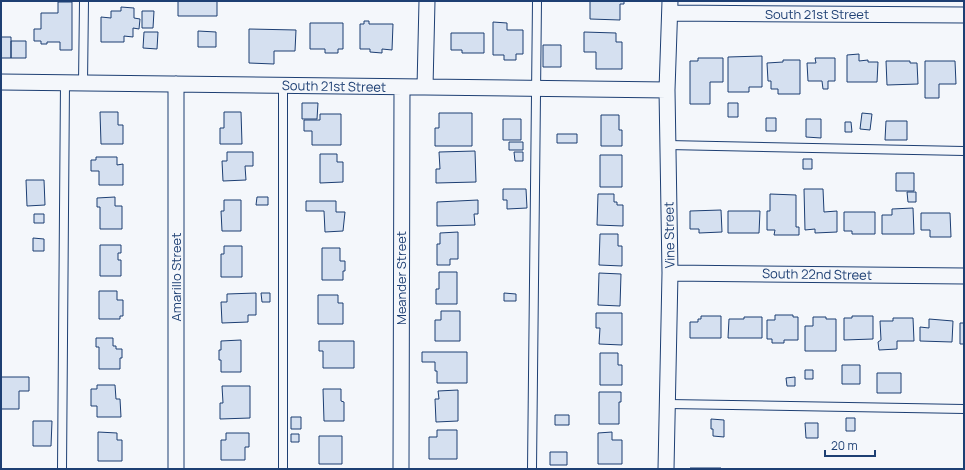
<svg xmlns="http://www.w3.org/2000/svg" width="965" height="470" viewBox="0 0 965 470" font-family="Manrope,sans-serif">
	<rect width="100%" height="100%" fill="#f4f7fb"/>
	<path fill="#d5e0f0" stroke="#1d3f73" d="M178 1H217V16H178Z
		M590 1H624V4H620V20L590 19Z
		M58 2H72V50H60V42H47V44H41V41H34V29H41V13H58Z
		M121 7 134 8V18L140 19 139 29 133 28V37L124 36V42H101V17L111 18V11H121Z
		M142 11H154L153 28H142Z
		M364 21H369V24H393L392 50 382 49V53L370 52V49H360V24H364Z
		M493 22 507 23V30H523V54H516V60H504V55H493Z
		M310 23H343V49H338V53H325V49H310Z
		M249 29 296 30 295 51H274V64L249 63Z
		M198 31 216 32V47H198Z
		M144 32H158L157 49 143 48Z
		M584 32 616 33V42H622V69H596V52H584Z
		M451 33H484V53H462V50H451Z
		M1 37H11V58H1Z
		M11 41H26V58H11Z
		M543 45H561V67H543Z
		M859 54V61L868 60V62H878L877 82H847V55Z
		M762 56V87H749V92H728V57Z
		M698 58H723V82H710V104H690V61H698Z
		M815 58H835V81H828V89H823L822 81H808L807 63H816Z
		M783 60H800V94H778V89H771V81H768L767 63 783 62Z
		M886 61H910V63H917L918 84 887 85Z
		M925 61H955L956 84H939V98H925Z
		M302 103H318L317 119H302Z
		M728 103H738V117H728Z
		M100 112H118V125H123V144H101Z
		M224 112H241L242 144H220V128H224Z
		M439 113H472V146H435V128H439Z
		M862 113 872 114 870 130 860 129Z
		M320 114H341V145H312V131H304V120H320Z
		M601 115H619V130H622V146H601Z
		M766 118H776V131H766Z
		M503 119H521V140H503Z
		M806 119H821V138L806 137Z
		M886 121H907V140H885Z
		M845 122H851L852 132H845Z
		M557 134H577V143H557Z
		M509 142H523V150H509Z
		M475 151 476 182 436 183V169H440L439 152Z
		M227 152H253V166H245L246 180 223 181 222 161H227Z
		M514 152H523V161H515Z
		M320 154H337V162H343V182L320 183Z
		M600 155H622V187H600Z
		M96 157H117V165L123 164V185H99V171H91V160H96Z
		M803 159H812V169H803Z
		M896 173H914V191H896Z
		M26 180H44L45 205 27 206Z
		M503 189H526L527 208 507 209V200H503Z
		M804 189H823L824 212 837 211V232L815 233V229L805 230Z
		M907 192H916V202H908Z
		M598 194H614V202H617V205H623V226L597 225Z
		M770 194 796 195V227H799V235H774L775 230H767V211H770Z
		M115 197V206H122V229H100V207H97V198Z
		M257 197H268V205H256Z
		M224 200H241V231H222L221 211H224Z
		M478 200V214H474L475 225 437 226V202Z
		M306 201H336V212H345L343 231 325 232 324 211H306Z
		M913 208 914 234H882V215H892V209Z
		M721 210 722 232 699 233V229H690V211Z
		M728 211H760L759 233H728Z
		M844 212H875V234H852V231H844Z
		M921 213H950L951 237H930V230H921Z
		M34 214H44V223H34Z
		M458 232V259H450V265H437V244H440V233Z
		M600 234H618V246H622V266L599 265Z
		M33 238 44 239V251H33Z
		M100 245H121V253H118V260H121V276H100Z
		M224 246H242V277H221V254H224Z
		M322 248H340V261H345V271H343V280H322Z
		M439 272H457V304H436V289H439Z
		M599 273 621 274 620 306 598 305Z
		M99 291H117V300H123V316H120V319H99Z
		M256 293V315H248V322L222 323 221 302H227V294Z
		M261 293H270V302H262Z
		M504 293 516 294V301H504Z
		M318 295H338V303H343V324H318Z
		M441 311H460V341H435V320H441Z
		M596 313H622V345L599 344 600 328H596Z
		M775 315H793V317H798V340H784V343H772V339H767V320H775Z
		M701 316H721V338H690V322H698V319H701Z
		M852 316H873V339L844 340V318H852Z
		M744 317H762V338H728L729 319H744Z
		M813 317H826V319H836V351H805V326H813Z
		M893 318H913L914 341H897V349L879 350 878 342 881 340 880 321H893Z
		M929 319 953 321 952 342 920 341V327L929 328Z
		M960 323H964V344H960Z
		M96 338H113V346H116V349H122V358H120V369H99V347H96Z
		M241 340V372H221V360H219V350H221V341Z
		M319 341H354V368H323V351H319Z
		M422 352H467V383H437V371H435V362H422Z
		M600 353H618V365H622V385H600Z
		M842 365H860V384H842Z
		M805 370H813V379H805Z
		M877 373H901V393H877Z
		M1 377H29V391H19V409H1Z
		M795 377V386H787L786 378Z
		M97 385H115L116 399H120L121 417H97V406H91V389H97Z
		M222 386H250V418L220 419V403H223Z
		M323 389H341V401L344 402V421H324Z
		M458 390V421L436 422 435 399H439L438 391Z
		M599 392H621V402H619V424H599Z
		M555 415H569V425H555Z
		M291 417H301V429H291Z
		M846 418H855V431H846Z
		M711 419 724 420V437L713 436V429H711Z
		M33 421H52L51 446H33Z
		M805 423H818V438H806Z
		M437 430H457V459H429V437H437Z
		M98 432 117 433V440H122V461H98Z
		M612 432V440H622V464H598V433Z
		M226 433H249V447H245V460H221V440H226Z
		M291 434H299V442H291Z
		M319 436H342V464H319Z
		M550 452H567V465H550Z
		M690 468H721V469H690Z"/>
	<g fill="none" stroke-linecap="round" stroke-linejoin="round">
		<g stroke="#1d3f73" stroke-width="10">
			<path id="service" d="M83 83 84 1
				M283 86V469
				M668 145 964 151
				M668 404 964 409
				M62 469 65 83
				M532 469 537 1"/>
		</g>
		<g stroke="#1d3f73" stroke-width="17">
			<path id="minor" d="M670 13 964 15
				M1 82 667 90
				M425 87 427 1
				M670 273 964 276
				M176 469V84
				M401 469 402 87
				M666 469 670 273 667 90 670 1"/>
		</g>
		<use href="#service" stroke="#f4f7fb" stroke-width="8"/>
		<use href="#minor" stroke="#f4f7fb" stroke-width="15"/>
	</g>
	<g text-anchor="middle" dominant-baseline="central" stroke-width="3" stroke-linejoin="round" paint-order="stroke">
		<g font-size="13" fill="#1d3f73" stroke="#f4f7fb">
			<text x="817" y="14">South 21st Street</text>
			<text transform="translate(334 86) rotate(1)">South 21st Street</text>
			<text transform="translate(669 235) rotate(-91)">Vine Street</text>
			<text transform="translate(817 274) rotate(1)">South 22nd Street</text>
			<text transform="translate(176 277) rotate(-90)">Amarillo Street</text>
			<text transform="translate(401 278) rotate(-90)">Meander Street</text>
		</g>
	</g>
	<rect width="965" height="470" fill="none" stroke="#1d3f73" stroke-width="4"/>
	<path d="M825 450v6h50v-6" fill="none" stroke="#1d3f73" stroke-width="2"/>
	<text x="831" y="450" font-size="12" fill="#1d3f73" stroke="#f4f7fb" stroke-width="3" paint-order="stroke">20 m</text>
</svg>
